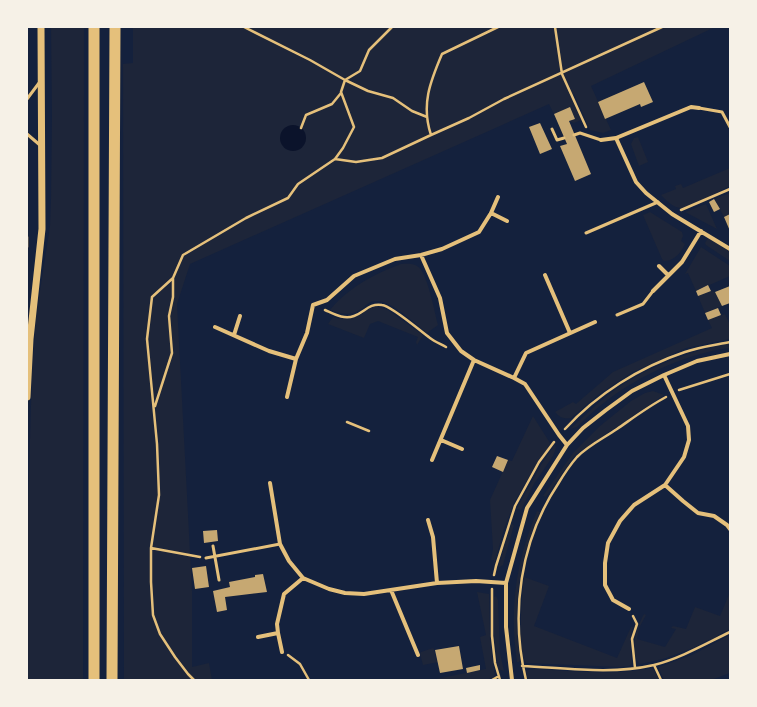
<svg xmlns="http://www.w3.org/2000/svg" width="757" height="707" viewBox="0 0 757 707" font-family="Signika,sans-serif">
	<rect width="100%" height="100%" fill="#14213d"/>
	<path fill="#1d2539" d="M51 27H84L83 680H27V541L32 372 36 317 50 226 51 199 52 116Z
		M133 27H715L591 86 611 130 603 133 590 130 574 94 571 96 581 120 574 123 569 121 575 119 570 108 554 114 549 104 190 264 177 304 192 591V667L209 663 212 680H124L123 64 133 63Z
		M638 137 648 162 639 166 631 144 634 138Z
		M730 168V186C719 191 690 209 680 208 672 207 666 200 661 195L676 189 675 186 681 184 683 188Z
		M730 193V214L724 217 714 199Z
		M706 204 717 229 685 212Z
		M650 212 682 232 683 236 681 241 685 244C681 253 674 261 664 261L662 259 643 215Z
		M709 236 730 249V261L706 245 705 243Z
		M701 247 730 266V276L696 291 688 273 685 274Z
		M401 264C406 264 412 263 417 266 427 270 435 314 438 325L427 333C415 324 391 299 375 301 371 301 367 304 364 307 353 316 343 315 330 310 349 287 374 274 401 264Z
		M711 291 715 292 722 306 705 313 698 296Z
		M373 307H378L388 310 423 335 417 345 416 342 418 337 378 321 370 324 364 338 328 324 333 317C354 323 356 316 373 307Z
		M725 314 730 325V339L686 348 631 373 598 395 571 418C564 419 560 418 555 412L573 402 576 404 613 372 712 328 708 320Z
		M730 343V348C689 353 642 374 609 399 598 407 587 417 577 427L570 429C582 418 594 406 607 396 640 369 689 351 730 343Z
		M653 391 664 395 575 455 546 497 543 496 573 453 600 426 631 401 645 393Z
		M533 416 550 443 547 450 540 458 515 501 504 529 493 568 494 560H491L493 549 490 500 508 460 512 461Z
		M555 444 556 448 553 456 534 484 521 510 517 509V508L541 465Z
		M537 511 540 512C518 563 513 606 520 660L519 662H517C509 608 516 561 537 511Z
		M511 524 514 525 503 565 498 568Z
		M524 577 549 586 534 626 617 658 631 627H633L630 639 632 663 629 666 619 667 526 663C517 650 522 594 524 577Z
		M477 592 489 594 490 640 495 676 487 680H431L486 669 480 637 486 635Z
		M730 592V629L718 635 715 639 708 640 693 648 663 659 640 664C628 652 637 627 644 614L646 615 639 628 637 639 665 647 676 629 671 628 673 626 686 629 695 607 720 616Z
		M496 596 498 600 500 653 504 671 498 669 494 635V597Z
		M730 635V673L711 680H664L659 669V667L692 655Z
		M433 648 434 649 436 659 438 662 423 665 420 654 421 652Z
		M652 668 654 670 659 680H528L526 671 528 670 535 669C575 671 613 676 652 668Z"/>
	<path fill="#0b132b" d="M280 138a13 13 0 1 1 26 0a13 13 0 1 1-26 0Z"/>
	<path fill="#c6a872" d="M644 82 653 102 641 107 640 104 605 119 598 102Z
		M570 107 575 119 569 121 591 174 575 181 560 146 567 144 554 114Z
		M540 123 552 149 540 154 529 127Z
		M714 199 720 209 714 212 709 202Z
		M730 214V231L724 217Z
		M708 285 711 291 698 296 696 291Z
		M730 286V303L722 306 715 292Z
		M718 308 721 315 708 320 705 313Z
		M497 456 508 460 503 472 492 467Z
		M217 530 218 541 204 543 203 531Z
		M206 566 209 587 195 589 192 568Z
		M263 574 267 592 225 597 227 610 217 612 213 591 230 587 229 582 255 577V575Z
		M459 646 463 669 440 673 435 650Z
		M480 665V670L467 673 466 668Z"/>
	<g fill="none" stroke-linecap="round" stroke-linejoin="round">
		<path stroke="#e5c07b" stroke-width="2.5" d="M244 27 310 60 345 80 360 71 369 50 392 27
			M498 27 442 54C430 82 421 105 431 135L469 118 504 99 662 27
			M555 27 562 74 586 127
			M301 128 306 115 332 104 341 93
			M335 159 343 148 354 127 341 92 345 80 368 91 393 98 412 111 427 117
			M681 210 730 189
			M27 237V247
			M325 310C334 314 344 320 354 316 365 312 369 303 382 305 392 306 420 331 430 338 435 342 441 344 446 347
			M679 390 730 374
			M155 406 172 353 169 316 173 297V278
			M347 422 369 431
			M565 429C597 394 640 367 685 352 699 347 715 345 730 342
			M151 548 200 557
			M494 575 496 566 515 506 539 462 554 442
			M492 589V636L495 663 500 680
			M633 616 637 624 632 639 635 668
			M288 655 300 664 309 680
			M654 665 661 680
			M522 666C566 668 611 675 654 665 681 658 705 644 730 632
			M194 680 188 674 175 657 160 634 153 615 151 582V548L159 495 157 444 147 339 152 297 173 278 183 255 246 218 288 198 298 184 335 159 356 162 382 158 431 135
			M492 680 499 676
			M526 680C510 614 520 541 558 484 564 474 570 465 577 457 589 445 604 438 617 429 633 418 649 406 666 397"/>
		<path stroke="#e5c07b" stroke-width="3" d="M27 99 39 83
			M699 108 722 112 730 127
			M552 129 557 140 564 138
			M27 134 41 146
			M574 135 580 133 601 140
			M586 233 658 202
			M617 315 643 304 653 291
			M213 546 219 580
			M206 558 280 544"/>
		<path stroke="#e5c07b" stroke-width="4" d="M699 108 691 107 616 138 636 182 646 193 672 214 730 249
			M601 140 616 138
			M491 213 507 221
			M421 255 440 298 447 333 461 351 474 360 514 378 525 384 559 435 567 445
			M659 266 668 275
			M545 275 570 333
			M653 291 682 262 701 231
			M215 327 269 351 296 359
			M234 335 240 316
			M514 378 526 353 595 322
			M287 397 296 359 307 333 313 305 327 300 354 276 395 259 421 255 442 249 479 232 491 213 498 197
			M441 440 462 449
			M432 460 474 360
			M270 483 280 544 289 561 303 578 329 589 345 593 364 594 437 583 476 581 506 583
			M665 485 683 501 698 513 714 516 727 525 730 529
			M428 520 433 537 437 583
			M391 590 418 655
			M629 609 613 600 605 585V563L608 543 620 521 634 505 665 485 684 457 689 440 688 426 664 375
			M258 637 278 633
			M282 652 278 633 277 624 284 594 303 578
			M512 680 506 627V583L527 508 567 445 583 428 606 410 632 391 664 375 697 361 730 354"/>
		<path stroke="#e5c07b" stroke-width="7" d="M27 397 30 339 42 229 41 27"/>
		<path stroke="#e5c07b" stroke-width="11" d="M94 680V27
			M112 680 115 27"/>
	</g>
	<rect width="757" height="707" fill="none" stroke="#f6f1e7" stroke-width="56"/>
</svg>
